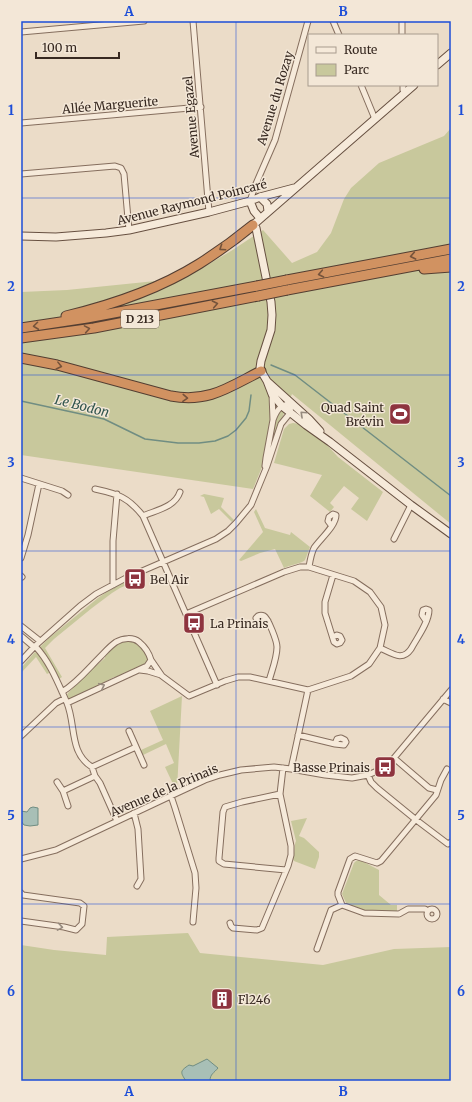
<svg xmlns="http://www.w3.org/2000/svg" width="472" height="1102" viewBox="0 0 472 1102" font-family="Merriweather,serif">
	<rect width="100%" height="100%" fill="#ebdcc8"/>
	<path fill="#c8c89c" d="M451 128V524L292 394 253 489 21 455V292L67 290 185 278 231 251 263 230 292 263 317 252 331 233 344 199 351 188 379 163 444 136Z
		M293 423 300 424 327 445 338 457 383 492 367 521 351 509 359 498 344 486 330 503 334 507 330 512 310 496 322 475 274 463 284 429 289 424Z
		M204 494 224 498 221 507 234 520 232 522 219 509 211 514 204 497 200 496Z
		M256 509 265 528 290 535 291 532 310 547C308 551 307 556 305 560 304 563 289 565 284 568L275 549 260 553 241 561 239 560 263 532 254 512Z
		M139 577 140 579 120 588 112 593 92 608 54 639 45 648 62 677 59 679 42 651 39 648 49 638 98 598 115 586Z
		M123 641C139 640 142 647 149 659L148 663 117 678 114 677 103 683V685L70 699 68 698 67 695 68 693 94 666H96L105 658V655L115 645Z
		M35 652 40 655 51 672 47 674 36 657 21 673V668Z
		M182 696 177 789H173V784L165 767 174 763 166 744 143 755 141 750 163 740 150 711Z
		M307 818 299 836 304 838 319 852V857L315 869 294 861 293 859C295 853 294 844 296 841L291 821Z
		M360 860 379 870V895L391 905H397V912H365L347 905 342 894 354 863 356 861Z
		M188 933 200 953 323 965 394 949 451 947V1081H21V945L54 950 106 955 107 937Z"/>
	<path fill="#a8bfb6" stroke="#708d82" d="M33 807 38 808V825L30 826 24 825 21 821V811L27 812 30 808Z
		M207 1059 218 1068C214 1073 210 1074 210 1081H186C180 1072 180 1071 189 1065L193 1066Z"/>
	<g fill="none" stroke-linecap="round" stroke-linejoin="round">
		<path stroke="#708d82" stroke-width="1.5" d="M271 365 295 375 451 496
			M21 401 104 419 145 439 178 443H199L215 441 228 436 236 430 246 418 249 411 251 395"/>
		<g stroke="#856e5e" stroke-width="7">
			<path id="street" d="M193 21 209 212
				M333 21 339 35
				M402 21V35
				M21 32 144 21
				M361 85 375 119
				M403 85V90L405 93
				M21 123 201 107
				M21 174 115 166 121 168 124 174 129 230
				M250 201 255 186 275 140 308 21
				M265 466 266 458 273 420 272 394
				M21 478 62 491 68 495
				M95 489C118 494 128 497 143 516L217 685
				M143 516C157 510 175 507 180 492
				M394 539 411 505
				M21 558 28 535 39 484
				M309 567C310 561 311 554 314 548 320 539 336 526 336 515L333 514 329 517 328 521 331 525
				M333 575 325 602V613L334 642 337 644 340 643 342 640 340 636 337 635 333 637
				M21 576 22 577
				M113 585V541L117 494
				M268 621H258L256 618 258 616C260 615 262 615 264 616 268 618 277 641 277 647 277 658 272 670 269 681
				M21 626 40 641
				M21 636 34 647
				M35 646C50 662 58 683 67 703 76 725 69 753 92 767L95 776 100 783 117 821
				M380 648C392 653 402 662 411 649 417 638 429 622 429 610L426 609 423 610 422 615 426 621
				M151 660 162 676 189 696 225 681 238 677H250L308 690 351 676 369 664 380 648 385 625 381 607 370 592 354 581 309 567H300L284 572 186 614
				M21 661 35 646 80 606 96 594 126 578 216 539 228 531 236 523 251 505 267 466 281 424 290 413 291 403C280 406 277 409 273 420
				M140 670 148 671 161 675
				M62 692C77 683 88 669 100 657 105 652 110 646 116 642 123 638 133 637 139 642 145 647 149 653 151 660L147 666 67 703
				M443 699 451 703
				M129 731 144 765
				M298 735 335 744 344 745 346 742 345 740 341 738 337 739 335 744
				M21 736 56 703 64 699
				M394 758 429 788 437 790
				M92 767 136 747
				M291 769 308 690
				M368 775 371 782 377 788 415 819 448 844 451 842
				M57 782 63 791 68 806
				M63 791 95 776
				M280 794 242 802 225 807 223 812 219 858V861L224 864 286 870
				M171 796 175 808 195 873 196 888 193 922
				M134 813 138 829 141 879 137 886
				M21 859 56 850 177 793 205 780 220 775 241 770 274 767 291 769 325 775 352 778 368 775 377 771 394 758 451 690
				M21 893 23 895 80 903 84 906 82 924 76 930 64 927 21 921
				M342 905 338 895V892L350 859 355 856 377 863 381 861 436 795 441 780 447 769
				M427 914a5 5 0 1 1 10 0a5 5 0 1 1-10 0Z
				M230 923 231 926 233 928 257 930 262 928 288 866 291 855V846L280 794 283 768
				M317 949 331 910 342 905 364 913 399 914 408 909H425L428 911"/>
		</g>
		<g stroke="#675041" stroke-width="9">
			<path id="secondary" d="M437 65 451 53
				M414 85 253 225 256 228 257 233 271 302 272 315 271 330 261 361 260 368 261 371 267 381 272 394 282 406 306 425 330 442 411 505 451 534
				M260 197 267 204 268 211
				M250 201 254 211 260 218
				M21 236 56 237 106 233 129 230 209 212 250 201 260 197 294 188
				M268 382 309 419 320 431"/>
		</g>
		<g stroke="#533e32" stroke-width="11">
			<path id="highway" d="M424 269 451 267
				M287 280 451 249
				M287 290 451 259
				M66 316C112 305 159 289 199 264 218 252 236 239 253 225
				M21 328 87 318 257 286
				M21 338 94 328 258 296
				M21 358 57 365 171 396C209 403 229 387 261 371"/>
		</g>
		<use href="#street" stroke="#f6eada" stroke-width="5"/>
		<use href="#secondary" stroke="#f6eada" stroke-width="7"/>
		<use href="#highway" stroke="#d19261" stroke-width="9"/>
		<g stroke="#533e32" stroke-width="11" stroke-linecap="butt">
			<path id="highway-bridge" d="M257 286 287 280
				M258 296 287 290"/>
		</g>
		<use href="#highway-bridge" stroke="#d19261" stroke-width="9"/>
	</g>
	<defs><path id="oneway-chevron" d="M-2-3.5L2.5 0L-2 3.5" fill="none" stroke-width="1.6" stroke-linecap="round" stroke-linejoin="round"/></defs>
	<g stroke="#75533b">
		<use href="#oneway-chevron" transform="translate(222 248) rotate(146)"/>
		<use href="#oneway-chevron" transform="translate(413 256) rotate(169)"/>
		<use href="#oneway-chevron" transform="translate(321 274) rotate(169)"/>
		<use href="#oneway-chevron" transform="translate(215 304) rotate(-11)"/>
		<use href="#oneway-chevron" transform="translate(36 326) rotate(173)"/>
		<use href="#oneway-chevron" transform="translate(87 329) rotate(-10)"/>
		<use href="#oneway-chevron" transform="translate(59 366) rotate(14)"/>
		<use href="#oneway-chevron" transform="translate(185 398) rotate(3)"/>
	</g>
	<g stroke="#968a7e">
		<use href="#oneway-chevron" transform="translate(303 414) rotate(-137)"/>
		<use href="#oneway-chevron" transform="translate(102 686) rotate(-25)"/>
		<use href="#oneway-chevron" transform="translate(60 927) rotate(9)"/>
	</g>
	<path fill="none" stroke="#1d4ed8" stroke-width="1" stroke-opacity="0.55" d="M236 21V1081M21 198H451M21 375H451M21 551H451M21 727H451M21 904H451"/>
	<defs>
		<g id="stadium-square" transform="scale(1.15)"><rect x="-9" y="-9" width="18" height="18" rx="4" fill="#8e343f" stroke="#f3e7d7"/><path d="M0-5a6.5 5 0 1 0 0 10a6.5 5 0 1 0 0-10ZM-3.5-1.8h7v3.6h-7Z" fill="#fff"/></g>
		<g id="bus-square" transform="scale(1.15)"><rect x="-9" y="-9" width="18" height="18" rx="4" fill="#8e343f" stroke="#f3e7d7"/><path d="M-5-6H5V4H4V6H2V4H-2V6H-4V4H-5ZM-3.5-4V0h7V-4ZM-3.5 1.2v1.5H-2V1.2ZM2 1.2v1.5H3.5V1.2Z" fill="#fff"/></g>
		<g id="building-square" transform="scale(1.15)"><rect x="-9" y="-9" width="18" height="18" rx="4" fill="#8e343f" stroke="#f3e7d7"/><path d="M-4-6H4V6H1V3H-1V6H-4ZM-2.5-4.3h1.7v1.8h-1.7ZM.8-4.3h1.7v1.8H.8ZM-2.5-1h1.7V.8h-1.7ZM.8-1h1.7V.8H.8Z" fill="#fff"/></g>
	</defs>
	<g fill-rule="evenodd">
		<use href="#stadium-square" x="400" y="414"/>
		<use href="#bus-square" x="135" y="579"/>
		<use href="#bus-square" x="194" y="623"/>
		<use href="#bus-square" x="385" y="767"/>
		<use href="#building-square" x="222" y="999"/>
	</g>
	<g text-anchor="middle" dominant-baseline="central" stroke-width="3" stroke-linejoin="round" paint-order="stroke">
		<rect fill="#f3e7d7" stroke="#6f6258" stroke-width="1" x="121" y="310" width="38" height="18" rx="3"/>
		<g font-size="11" font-weight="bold" fill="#372921">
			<text x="140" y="319">D 213</text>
		</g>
		<g font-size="12" fill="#372921" stroke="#f3e7d7">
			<text transform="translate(275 98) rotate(-73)">Avenue du Rozay</text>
			<text transform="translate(110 105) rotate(-5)">Allée Marguerite</text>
			<text transform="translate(191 117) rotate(-95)">Avenue Egazel</text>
			<text transform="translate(192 202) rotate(-14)">Avenue Raymond Poincaré</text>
			<text transform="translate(164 790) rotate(-23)">Avenue de la Prinais</text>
		</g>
		<g font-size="12" fill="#372921" stroke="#f3e7d7" text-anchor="start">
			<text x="384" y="407" text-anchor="end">Quad Saint<tspan x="384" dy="14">Brévin</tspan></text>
			<text x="150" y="579">Bel Air</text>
			<text x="210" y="623">La Prinais</text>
			<text x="370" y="767" text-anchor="end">Basse Prinais</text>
			<text x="238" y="999">Fl246</text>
		</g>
		<g font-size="13" font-style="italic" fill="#31554e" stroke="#f3e7d7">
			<text transform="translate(82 406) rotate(14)">Le Bodon</text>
		</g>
	</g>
	<rect width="472" height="1102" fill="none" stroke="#f3e7d7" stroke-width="44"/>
	<rect x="308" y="34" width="130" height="52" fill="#f3e7d7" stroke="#a89b8e"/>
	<rect x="316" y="47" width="20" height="6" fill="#f6eada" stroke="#a89b8e"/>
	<text x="344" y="54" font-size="12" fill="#372921">Route</text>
	<rect x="316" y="64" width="20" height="12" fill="#c8c89c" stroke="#a89b8e"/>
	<text x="344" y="74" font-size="12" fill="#372921">Parc</text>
	<path d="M36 52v6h83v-6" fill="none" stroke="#372921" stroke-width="2"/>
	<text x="42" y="52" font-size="12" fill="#372921" stroke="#f3e7d7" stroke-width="3" paint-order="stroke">100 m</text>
	<rect x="22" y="22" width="428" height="1058" fill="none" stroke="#1d4ed8" stroke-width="1.5"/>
	<g font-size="13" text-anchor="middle" font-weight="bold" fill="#1d4ed8">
		<text x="129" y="16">A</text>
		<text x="343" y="16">B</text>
		<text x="11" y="115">1</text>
		<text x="461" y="115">1</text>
		<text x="11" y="291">2</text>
		<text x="461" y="291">2</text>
		<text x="11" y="467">3</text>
		<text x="461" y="467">3</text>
		<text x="11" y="644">4</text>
		<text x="461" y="644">4</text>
		<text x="11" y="820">5</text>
		<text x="461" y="820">5</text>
		<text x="11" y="996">6</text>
		<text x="461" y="996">6</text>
		<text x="129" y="1096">A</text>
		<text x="343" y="1096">B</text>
	</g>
</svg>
